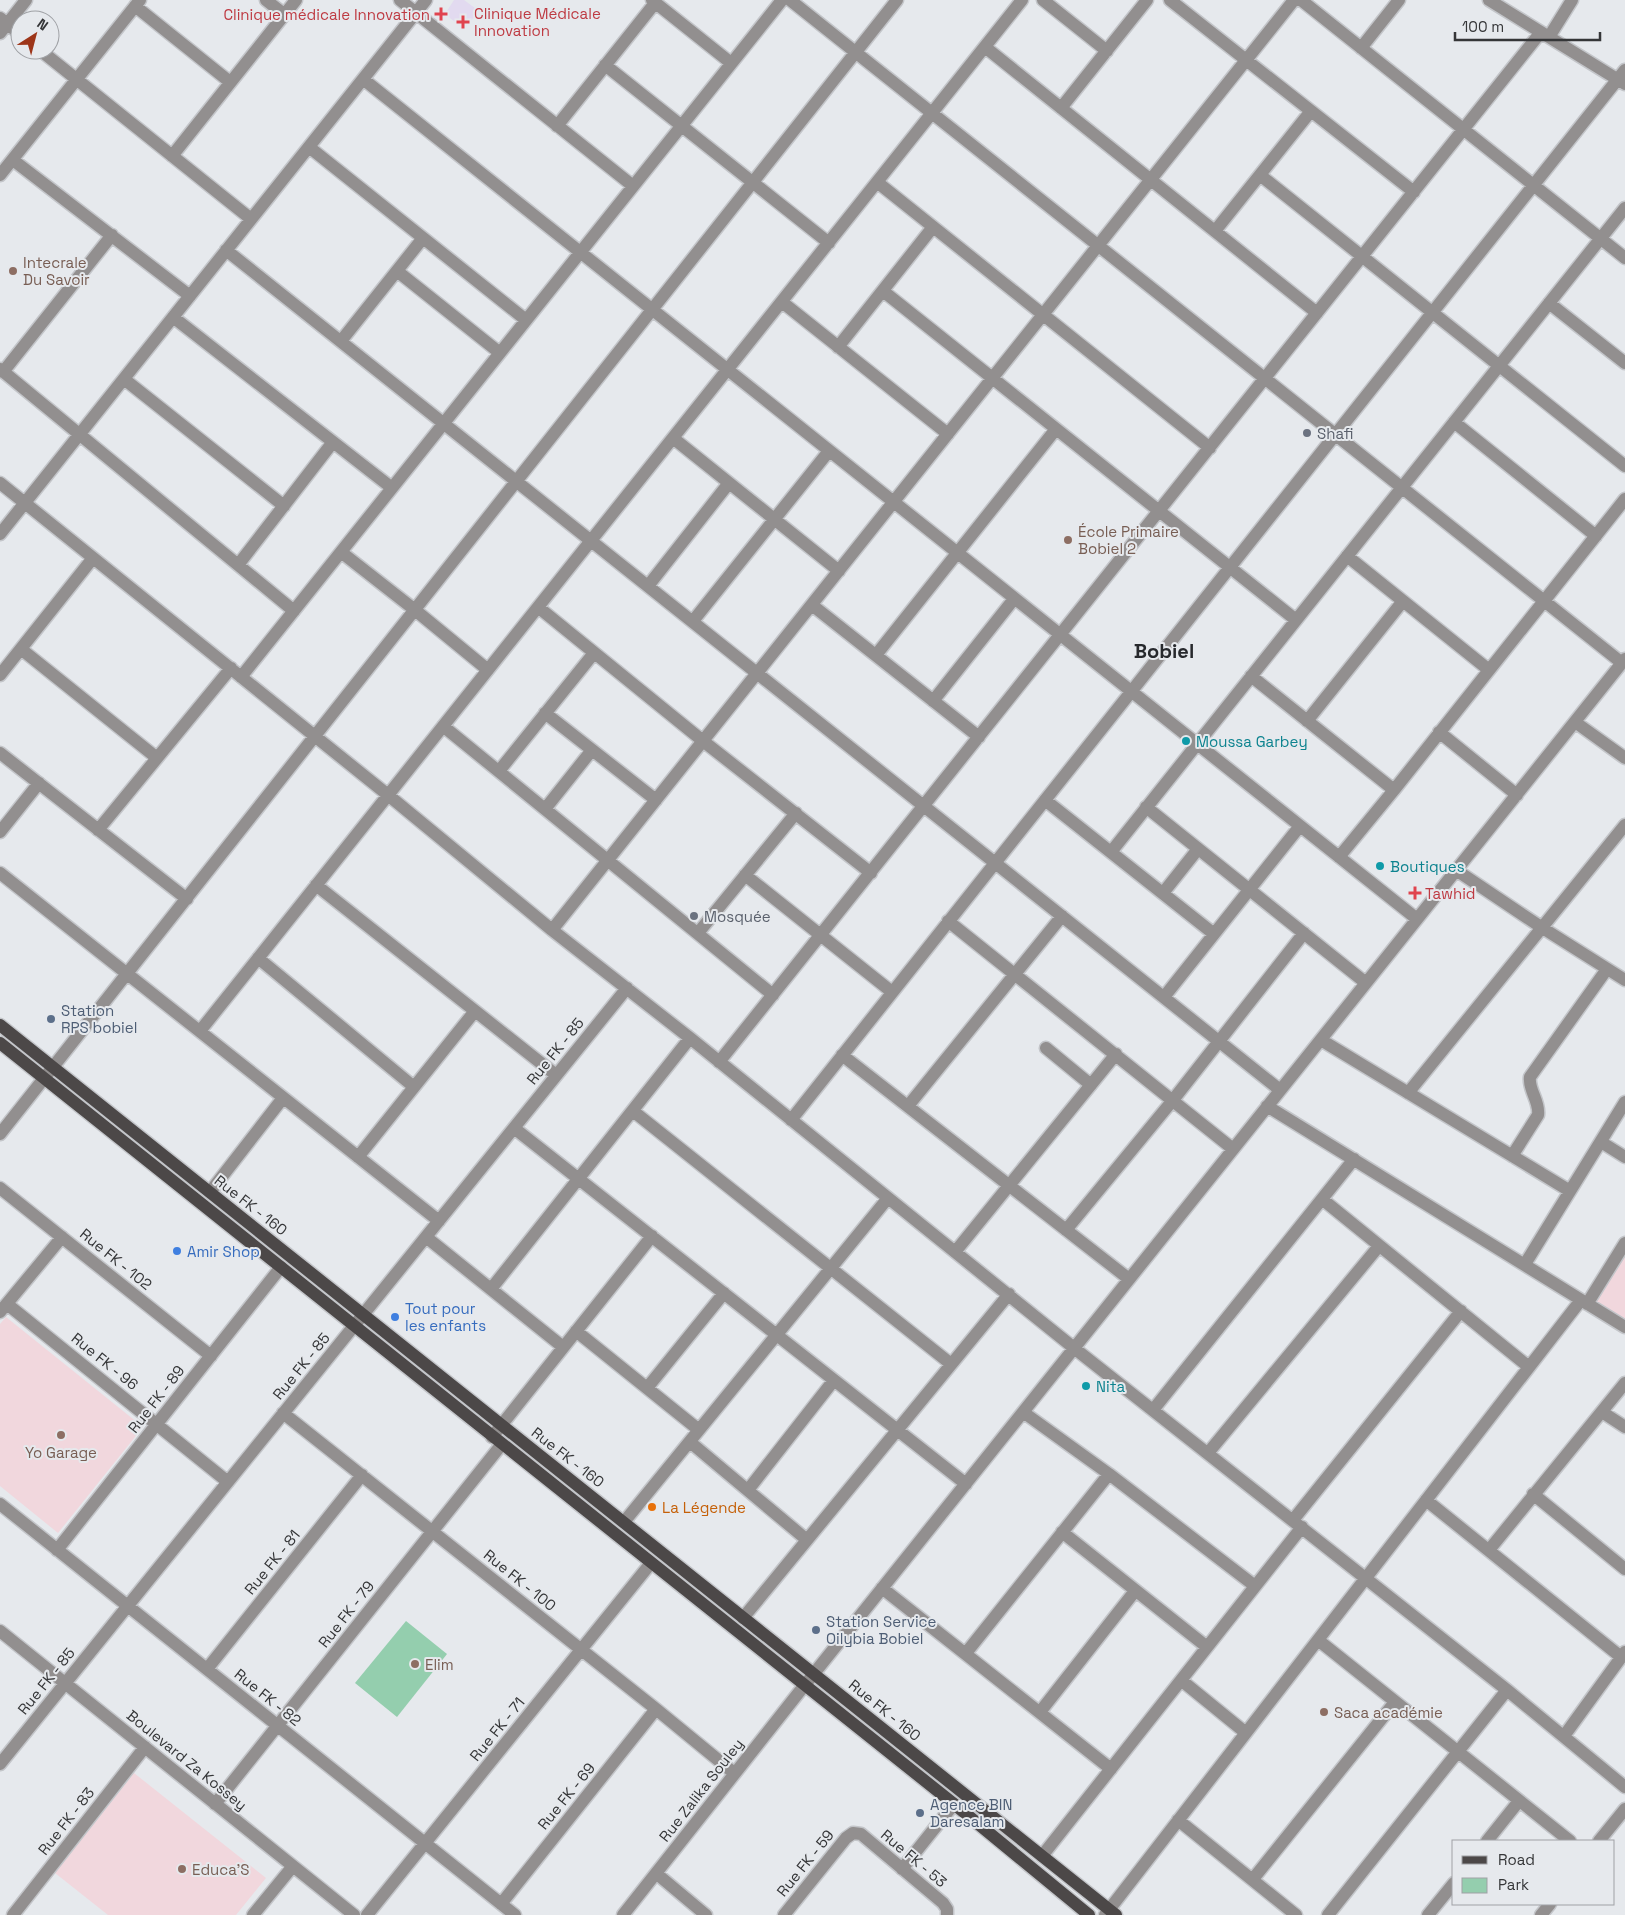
<svg xmlns="http://www.w3.org/2000/svg" width="1625" height="1915" viewBox="0 0 1625 1915" font-family="'Space Grotesk',sans-serif">
	<rect width="100%" height="100%" fill="#e6e9ed"/>
	<path fill="#f1d7dd" d="M1625 1254V1320L1595 1302Z
		M6 1317 143 1427 58 1533 0 1486V1324Z
		M134 1773 266 1878 236 1915H108L55 1873Z"/>
	<path fill="#e2daf0" d="M454 0H464L479 11 464 29 445 14Z"/>
	<path fill="#94ceae" d="M406 1621 447 1654 397 1717 355 1683Z"/>
	<g fill="none" stroke-linecap="round" stroke-linejoin="round">
		<g stroke="#c3c5c9" stroke-width="15">
			<path id="minor" d="M266 0 285 15
				M400 0 633 186
				M652 0 731 63
				M790 0 1622 663
				M1043 0 1107 51
				M1170 0 1414 192
				M1301 0 1625 258
				M1489 0 1625 84
				M135 6 230 82
				M0 18 20 34
				M0 33 26 0
				M1549 37 1572 0
				M985 47 1317 313
				M1361 48 1399 0
				M40 50 251 219
				M605 65 829 243
				M363 79 1417 919
				M1061 108 1147 0
				M557 126 655 3
				M309 147 526 320
				M172 156 296 0
				M13 160 190 296
				M0 175 140 0
				M1260 175 1625 466
				M877 182 1210 448
				M1215 231 1311 111
				M226 250 1280 1090
				M397 271 500 353
				M883 291 1296 620
				M782 302 948 434
				M1549 303 1625 363
				M173 317 392 488
				M341 341 423 238
				M838 347 933 227
				M0 369 294 611
				M3 372 112 235
				M124 379 284 506
				M1454 422 1596 536
				M673 438 839 571
				M0 483 388 795 552 930 690 1038 1074 1348 1507 1690 1625 1787
				M0 534 426 0
				M341 552 415 610 488 670
				M1347 556 1489 670
				M238 565 333 442
				M648 586 729 483
				M812 605 979 737
				M538 607 703 741 871 873
				M693 621 829 451
				M21 649 157 758
				M876 655 1056 429
				M0 675 93 558
				M1251 676 1394 790 1625 499
				M241 677 782 0
				M933 701 1014 599
				M545 713 656 800
				M1307 721 1403 601
				M1575 722 1625 758
				M443 726 773 995
				M1439 732 1517 795
				M0 753 187 899
				M499 771 594 653
				M1045 800 1214 934
				M1146 807 1366 983
				M545 809 592 750
				M98 830 231 668
				M0 832 39 783
				M1111 852 1625 208
				M1339 857 1394 790
				M1456 870 1541 927 1625 980
				M0 873 439 1221
				M745 875 892 992
				M316 885 556 1075
				M1163 893 1198 849
				M948 921 1233 1149
				M552 930 1294 0
				M698 933 796 813
				M258 958 414 1087
				M1164 997 1300 826
				M200 1031 1022 0
				M1321 1040 1570 1191
				M1046 1048 1091 1085
				M842 1055 1129 1279
				M719 1062 1541 32
				M1408 1093 1625 825
				M908 1106 1062 916
				M1267 1106 1625 1327
				M633 1111 951 1364
				M791 1120 1625 70
				M514 1128 966 1484
				M0 1134 897 0
				M1601 1142 1625 1157
				M1512 1156 1538 1115C1540 1101 1528 1090 1530 1077L1607 969
				M358 1157 475 1011
				M0 1188 211 1356
				M210 1192 283 1098
				M1322 1199 1529 1367
				M1066 1230 1173 1100 1304 933
				M426 1237 563 1347
				M955 1252 1116 1054
				M1525 1264 1625 1102
				M491 1289 690 1038
				M7 1304 228 1482
				M1587 1304 1625 1243
				M0 1312 62 1237
				M576 1331 699 1430
				M647 1388 724 1293
				M1153 1410 1354 1159
				M1023 1412 1109 1474 1255 1586
				M1602 1412 1625 1427
				M283 1413 656 1709 734 1773
				M492 1437 652 1236
				M690 1442 807 1540
				M1208 1453 1379 1246
				M748 1490 834 1380
				M1533 1494 1625 1569
				M1426 1500 1621 1657
				M0 1504 515 1915
				M1293 1520 1461 1311
				M624 1522 888 1198
				M1062 1532 1207 1647
				M57 1550 281 1267
				M1489 1550 1625 1383
				M882 1588 1111 1769
				M743 1618 1009 1294
				M0 1631 354 1915
				M1318 1640 1570 1841
				M966 1653 1109 1474
				M207 1669 362 1475
				M1181 1680 1246 1733
				M1040 1712 1135 1591
				M1564 1736 1625 1652
				M0 1764 627 988
				M215 1804 502 1444
				M1178 1820 1296 1915
				M1487 1841 1519 1801
				M1599 1841 1625 1809
				M1042 1856 1302 1527
				M902 1869 954 1804
				M657 1874 706 1915
				M1253 1879 1395 1702
				M501 1904 656 1709
				M13 1915 145 1747
				M253 1915 293 1866
				M367 1915 651 1563
				M623 1915 800 1691 1625 659
				M784 1915 846 1838 853 1833 861 1834 943 1903 947 1909V1915
				M1105 1915 1581 1300
				M1328 1915 1507 1690
				M1428 1915 1454 1883
				M1541 1915 1550 1904"/>
		</g>
		<g stroke="#c3c5c9" stroke-width="15">
			<path id="major" d="M0 1025 1116 1915
				M0 1043 954 1804 1089 1915"/>
		</g>
		<use href="#minor" stroke="#928f8f" stroke-width="12"/>
		<use href="#major" stroke="#4c4848" stroke-width="12"/>
	</g>
	<g fill="#e0444e" stroke="#e6e9ed" stroke-width="2">
		<path d="M438.5 6.5h5v5h5v5h-5v5h-5v-5h-5v-5h5z"/>
		<path d="M460.5 14.5h5v5h5v5h-5v5h-5v-5h-5v-5h5z"/>
		<path d="M1412.5 885.5h5v5h5v5h-5v5h-5v-5h-5v-5h5z"/>
	</g>
	<g fill="#8d6e63" stroke="#e6e9ed" stroke-width="2">
		<circle cx="13" cy="271" r="5"/>
		<circle cx="1068" cy="540" r="5"/>
		<circle cx="61" cy="1435" r="5"/>
		<circle cx="415" cy="1664" r="5"/>
		<circle cx="1324" cy="1712" r="5"/>
		<circle cx="182" cy="1869" r="5"/>
	</g>
	<g fill="#6b7280" stroke="#e6e9ed" stroke-width="2">
		<circle cx="1307" cy="433" r="5"/>
		<circle cx="694" cy="916" r="5"/>
	</g>
	<g fill="#0f9aa8" stroke="#e6e9ed" stroke-width="2">
		<circle cx="1186" cy="741" r="5"/>
		<circle cx="1380" cy="866" r="5"/>
		<circle cx="1086" cy="1386" r="5"/>
	</g>
	<g fill="#5c6f8a" stroke="#e6e9ed" stroke-width="2">
		<circle cx="51" cy="1019" r="5"/>
		<circle cx="816" cy="1630" r="5"/>
		<circle cx="920" cy="1813" r="5"/>
	</g>
	<g fill="#3f7fe0" stroke="#e6e9ed" stroke-width="2">
		<circle cx="177" cy="1251" r="5"/>
		<circle cx="395" cy="1317" r="5"/>
	</g>
	<circle fill="#e8710a" stroke="#e6e9ed" stroke-width="2" cx="652" cy="1507" r="5"/>
	<g text-anchor="middle" dominant-baseline="central" stroke-width="4" stroke-linejoin="round" paint-order="stroke">
		<g font-size="15" fill="#be3a42" stroke="#e6e9ed" text-anchor="start">
			<text x="474" y="13">Clinique Médicale<tspan x="474" dy="17">Innovation</tspan></text>
			<text x="430" y="14" text-anchor="end">Clinique médicale Innovation</text>
			<text x="1425" y="893">Tawhid</text>
		</g>
		<g font-size="15" fill="#785e54" stroke="#e6e9ed" text-anchor="start">
			<text x="23" y="262">Intecrale<tspan x="23" dy="17">Du Savoir</tspan></text>
			<text x="1078" y="531">École Primaire<tspan x="1078" dy="17">Bobiel 2</tspan></text>
			<text x="61" y="1452" text-anchor="middle">Yo Garage</text>
			<text x="425" y="1664">Elim</text>
			<text x="1334" y="1712">Saca académie</text>
			<text x="192" y="1869">Educa'S</text>
		</g>
		<g font-size="15" fill="#5b616d" stroke="#e6e9ed" text-anchor="start">
			<text x="1317" y="433">Shafi</text>
			<text x="704" y="916">Mosquée</text>
		</g>
		<g font-size="15" fill="#0d838f" stroke="#e6e9ed" text-anchor="start">
			<text x="1196" y="741">Moussa Garbey</text>
			<text x="1390" y="866">Boutiques</text>
			<text x="1096" y="1386">Nita</text>
		</g>
		<g font-size="15" fill="#4e5e75" stroke="#e6e9ed" text-anchor="start">
			<text x="61" y="1010">Station<tspan x="61" dy="17">RPS bobiel</tspan></text>
			<text x="826" y="1621">Station Service<tspan x="826" dy="17">Oilybia Bobiel</tspan></text>
			<text x="930" y="1804">Agence BIN<tspan x="930" dy="17">Daresalam</tspan></text>
		</g>
		<g font-size="15" fill="#353638" stroke="#e6e9ed">
			<text transform="translate(555 1051) rotate(-51)">Rue FK - 85</text>
			<text transform="translate(251 1205) rotate(38)">Rue FK - 160</text>
			<text transform="translate(116 1259) rotate(39)">Rue FK - 102</text>
			<text transform="translate(105 1361) rotate(39)">Rue FK - 96</text>
			<text transform="translate(301 1366) rotate(-51)">Rue FK - 85</text>
			<text transform="translate(156 1399) rotate(-52)">Rue FK - 89</text>
			<text transform="translate(568 1457) rotate(38)">Rue FK - 160</text>
			<text transform="translate(272 1562) rotate(-51)">Rue FK - 81</text>
			<text transform="translate(520 1580) rotate(39)">Rue FK - 100</text>
			<text transform="translate(346 1614) rotate(-52)">Rue FK - 79</text>
			<text transform="translate(46 1681) rotate(-51)">Rue FK - 85</text>
			<text transform="translate(268 1697) rotate(39)">Rue FK - 82</text>
			<text transform="translate(885 1710) rotate(39)">Rue FK - 160</text>
			<text transform="translate(497 1729) rotate(-51)">Rue FK - 71</text>
			<text transform="translate(187 1760) rotate(39)">Boulevard Za Kossey</text>
			<text transform="translate(701 1790) rotate(-52)">Rue Zalika Souley</text>
			<text transform="translate(566 1796) rotate(-51)">Rue FK - 69</text>
			<text transform="translate(66 1821) rotate(-52)">Rue FK - 83</text>
			<text transform="translate(914 1858) rotate(40)">Rue FK - 53</text>
			<text transform="translate(805 1863) rotate(-51)">Rue FK - 59</text>
		</g>
		<g font-size="15" fill="#366cbe" stroke="#e6e9ed" text-anchor="start">
			<text x="187" y="1251">Amir Shop</text>
			<text x="405" y="1308">Tout pour<tspan x="405" dy="17">les enfants</tspan></text>
		</g>
		<g font-size="15" fill="#c56008" stroke="#e6e9ed" text-anchor="start">
			<text x="662" y="1507">La Légende</text>
		</g>
		<g font-size="20" font-weight="bold" fill="#27292d" stroke="#e6e9ed">
			<text x="1164" y="651">Bobiel</text>
		</g>
	</g>
	<rect x="1452" y="1840" width="162" height="65" fill="#e6e9ed" stroke="#9fa1a5"/>
	<rect x="1462" y="1856" width="25" height="8" fill="#4c4848" stroke="#9fa1a5"/>
	<text x="1498" y="1865" font-size="15" fill="#353638">Road</text>
	<rect x="1462" y="1878" width="25" height="15" fill="#94ceae" stroke="#9fa1a5"/>
	<text x="1498" y="1890" font-size="15" fill="#353638">Park</text>
	<g transform="translate(35 35) rotate(36)"><circle r="24" fill="#e6e9ed" stroke="#9fa1a5"/>
	<path d="M0-4L9 19L0 12L-9 19Z" fill="#9d3519"/>
	<text y="-8" font-size="14" font-weight="bold" text-anchor="middle" fill="#353638">N</text>
	</g>
	<path d="M1455 32v8h145v-8" fill="none" stroke="#353638" stroke-width="2.5"/>
	<text x="1462" y="32" font-size="15" fill="#353638" stroke="#e6e9ed" stroke-width="4" paint-order="stroke">100 m</text>
</svg>
